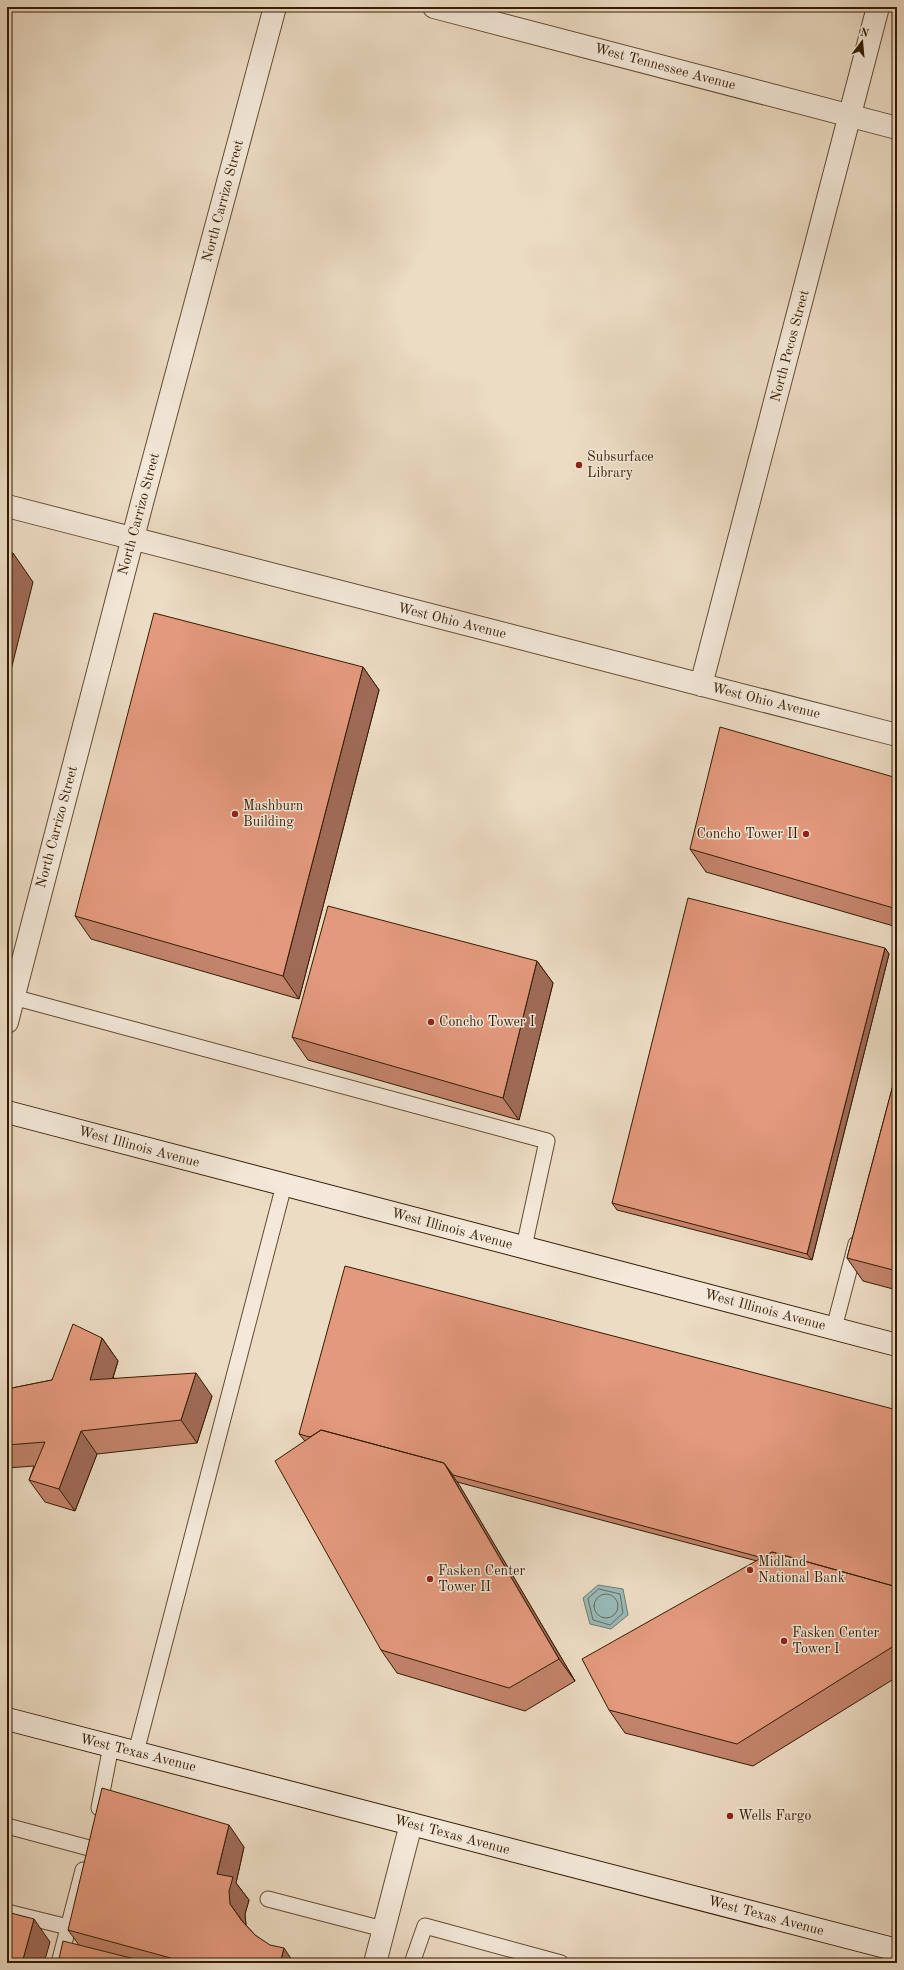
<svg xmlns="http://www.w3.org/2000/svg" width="904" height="1970" viewBox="0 0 904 1970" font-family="'Old Standard TT',serif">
	<rect width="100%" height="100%" fill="#ecdcc4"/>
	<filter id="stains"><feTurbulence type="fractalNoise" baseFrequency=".005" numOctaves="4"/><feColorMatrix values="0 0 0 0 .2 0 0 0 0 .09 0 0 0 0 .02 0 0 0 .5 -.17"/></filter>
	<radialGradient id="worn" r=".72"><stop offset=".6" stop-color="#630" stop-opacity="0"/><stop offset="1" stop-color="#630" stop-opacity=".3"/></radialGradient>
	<path fill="#99bab9" stroke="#717a6f" d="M598 1585 623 1589 628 1615 611 1629 590 1624 583 1598Z"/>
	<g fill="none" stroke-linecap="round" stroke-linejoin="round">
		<path stroke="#676a5c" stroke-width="1" d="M599 1589 620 1594 623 1613 610 1625 593 1620 588 1599Z
			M594 1606a12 12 0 1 1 24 0a12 12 0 1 1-24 0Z"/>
		<g stroke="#634b31" stroke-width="17">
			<path id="service" d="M13 997 547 1141 524 1247
				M834 1328 856 1244
				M136 1752 284 1185
				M99 1808 111 1746
				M7 1826 89 1848
				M268 1899 383 1929
				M7 1912 68 1927
				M59 1963 83 1870
				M412 1963 425 1926 561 1963"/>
		</g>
		<g stroke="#634b31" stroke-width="24">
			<path id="minor" d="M434 7 897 128
				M7 506 897 735
				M701 685 878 7
				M7 1022 143 499 275 7
				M375 1963 411 1824"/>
		</g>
		<g stroke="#351b00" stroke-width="24">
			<path id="secondary" d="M7 1112 897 1345
				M7 1719 897 1950"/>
		</g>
		<use href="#service" stroke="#f3e8d9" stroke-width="15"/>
		<use href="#minor" stroke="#f3e8d9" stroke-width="22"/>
		<use href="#secondary" stroke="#f3e8d9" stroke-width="22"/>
	</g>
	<path fill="#c3846c" stroke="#351b00" d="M363 667 379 690 299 999 91 939 75 916Z
		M897 778V927L706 872 690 849Z
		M885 948 889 954 812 1260 617 1210 612 1203Z
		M537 961 553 983 519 1120 308 1060 292 1037Z
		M897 1070V1290L863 1281 847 1258Z
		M102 1338 118 1361 113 1378 212 1396 197 1443 97 1454 75 1511 45 1502 29 1480 34 1466 7 1468V1389L52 1380Z
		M897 1410V1677L753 1766 625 1733 609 1710 757 1561 457 1482 575 1681 525 1711 397 1673 381 1650 305 1441 299 1434Z
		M244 1847 236 1883 249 1900 245 1914 246 1925 255 1935 294 1963H58L79 1945 68 1930Z"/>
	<path fill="#9f6b58" stroke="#351b00" d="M13 553 33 582 7 686V576Z
		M363 667 379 690 299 999 283 976Z
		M885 948 889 954 812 1260 807 1254Z
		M537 961 553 983 519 1120 503 1098Z
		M102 1338 118 1361 105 1402 90 1380Z
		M196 1373 212 1396 197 1443 181 1420Z
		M81 1431 97 1454 75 1511 59 1489Z
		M444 1463 460 1486 575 1681 559 1659Z
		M229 1825 244 1847 236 1883 249 1900 245 1914 246 1926 230 1904 217 1874Z
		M34 1919 50 1942 44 1963H22Z
		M284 1948 294 1963H280Z"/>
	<path fill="#e3997d" stroke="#351b00" d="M7 552 13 553 7 576Z
		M154 613 363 667 283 976 75 916Z
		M720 727 897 778V909L690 849Z
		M688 898 885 948 807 1254 612 1203Z
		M328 906 537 961 503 1098 292 1037Z
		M897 1070V1271L847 1258Z
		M345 1266 897 1410V1587L772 1552 763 1558 453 1475 444 1463 321 1430 310 1437 299 1434Z
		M73 1324 102 1338 90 1380 196 1373 181 1420 81 1431 59 1489 29 1480 45 1442 7 1445V1389L52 1380Z
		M321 1430 444 1463 559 1659 509 1688 381 1650 275 1461Z
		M772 1552 897 1587V1644L737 1744 609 1710 582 1659Z
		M102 1788 229 1825 217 1874 233 1877 229 1891 230 1904 242 1921 255 1935 270 1945 284 1948 280 1963H189L68 1930Z
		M7 1912 34 1919 22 1963H7Z
		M63 1941 151 1963H58Z"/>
	<g fill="#8f2418" stroke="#f3e8d9" stroke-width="1.5">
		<circle cx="579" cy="465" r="4"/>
		<circle cx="235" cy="814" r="4"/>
		<circle cx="806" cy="834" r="4"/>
		<circle cx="431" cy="1022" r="4"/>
		<circle cx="750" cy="1570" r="4"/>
		<circle cx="430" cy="1579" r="4"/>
		<circle cx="784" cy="1641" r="4"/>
		<circle cx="730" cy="1816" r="4"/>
	</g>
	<g text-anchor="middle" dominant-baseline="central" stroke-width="3" stroke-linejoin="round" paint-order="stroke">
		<g font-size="14" fill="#351b00" stroke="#f3e8d9">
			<text transform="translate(665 67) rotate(15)">West Tennessee Avenue</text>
			<text transform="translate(223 201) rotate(-75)">North Carrizo Street</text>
			<text transform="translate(790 346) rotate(-75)">North Pecos Street</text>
			<text transform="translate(139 514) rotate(-75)">North Carrizo Street</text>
			<text transform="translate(452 621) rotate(14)">West Ohio Avenue</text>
			<text transform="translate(766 701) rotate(14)">West Ohio Avenue</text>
			<text transform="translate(57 827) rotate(-75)">North Carrizo Street</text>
			<text transform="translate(139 1147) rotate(15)">West Illinois Avenue</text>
			<text transform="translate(452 1229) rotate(15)">West Illinois Avenue</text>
			<text transform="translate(765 1310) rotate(15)">West Illinois Avenue</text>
			<text transform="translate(138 1753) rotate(14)">West Texas Avenue</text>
			<text transform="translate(452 1835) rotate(15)">West Texas Avenue</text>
			<text transform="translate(766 1916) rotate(15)">West Texas Avenue</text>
		</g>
		<g font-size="14" fill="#351b00" stroke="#f3e8d9" text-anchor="start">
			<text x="587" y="457">Subsurface<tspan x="587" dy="16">Library</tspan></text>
			<text x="243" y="806">Mashburn<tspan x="243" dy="16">Building</tspan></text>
			<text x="798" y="834" text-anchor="end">Concho Tower II</text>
			<text x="439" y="1022">Concho Tower I</text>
			<text x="758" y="1562">Midland<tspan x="758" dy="16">National Bank</tspan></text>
			<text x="438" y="1571">Fasken Center<tspan x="438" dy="16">Tower II</tspan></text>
			<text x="792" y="1633">Fasken Center<tspan x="792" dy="16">Tower I</tspan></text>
			<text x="738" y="1816">Wells Fargo</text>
		</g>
	</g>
	<rect width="904" height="1970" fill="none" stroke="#ecdcc4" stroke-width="24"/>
	<rect x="8" y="8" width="888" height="1954" fill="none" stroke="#351b00" stroke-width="2"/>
	<rect x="12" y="12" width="880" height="1946" fill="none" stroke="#351b00"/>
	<g transform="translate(862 42) rotate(16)" stroke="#f3e8d9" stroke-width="3" paint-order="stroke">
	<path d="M0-3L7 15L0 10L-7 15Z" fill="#351b00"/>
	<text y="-6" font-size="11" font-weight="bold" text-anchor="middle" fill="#351b00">N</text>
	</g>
	<rect width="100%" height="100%" filter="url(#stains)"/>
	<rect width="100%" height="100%" fill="url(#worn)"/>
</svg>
